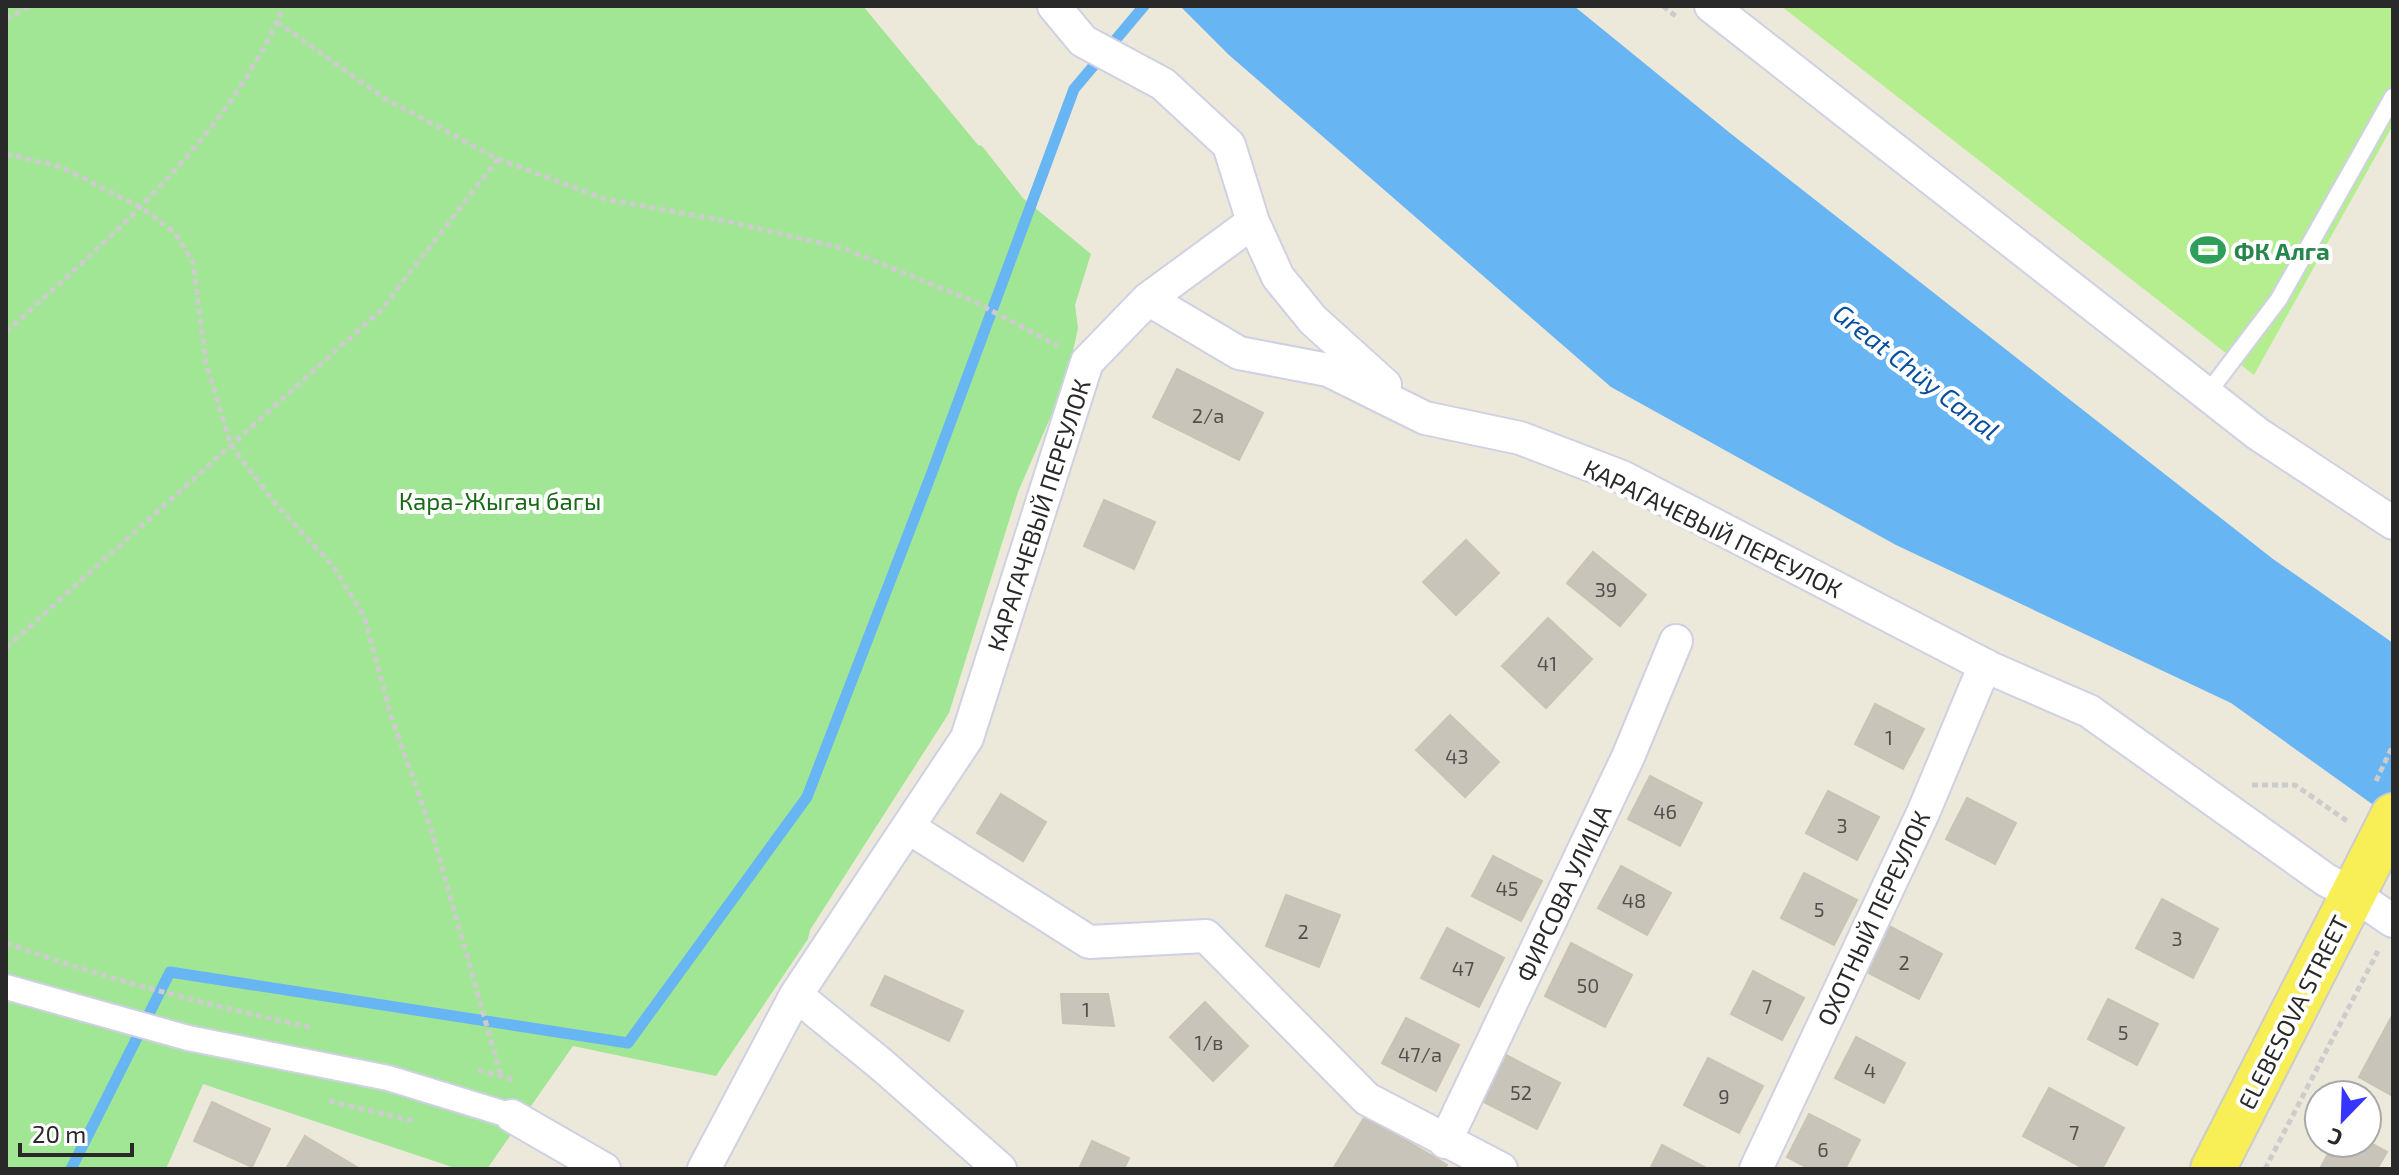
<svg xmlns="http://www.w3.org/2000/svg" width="2399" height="1175" viewBox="0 0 2399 1175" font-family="'Exo 2',sans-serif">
	<rect width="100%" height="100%" fill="#ece8da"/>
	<path fill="#a1e694" d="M6 6H863L978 145 982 146 1023 198 1091 254 1075 305 1078 328 1067 379 1018 492 949 713 810 930 808 939 716 1076 573 1046 487 1169H458L203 1084 166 1169H6Z"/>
	<path fill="#b4ee8f" d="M1781 6H2393V125L2254 375Z"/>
	<path fill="#68b5f4" d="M1180 6H1574L1730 133 2273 559 2393 643V819L2231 703 1896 545 1611 387 1229 55Z"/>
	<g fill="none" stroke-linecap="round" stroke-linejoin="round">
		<path stroke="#68b5f4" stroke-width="11" d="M71 1169 170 972 628 1043 807 797 931 475 1074 89 1144 6"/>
	</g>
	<path fill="#c8c4ba" stroke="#c8c4b4" stroke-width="2" d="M1177 369 1263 413 1239 460 1153 417Z
		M1104 500 1155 522 1134 569 1084 546Z
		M1466 540 1499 573 1456 615 1423 582Z
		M1593 552 1646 595 1620 626 1567 583Z
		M1548 618 1592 659 1546 708 1502 666Z
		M1875 704 1924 729 1903 769 1855 744Z
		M1450 715 1499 762 1465 797 1416 750Z
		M1650 776 1702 803 1680 846 1628 819Z
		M1828 791 1879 817 1857 860 1806 833Z
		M1001 794 1046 822 1023 861 977 833Z
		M1967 798 2016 823 1995 864 1946 839Z
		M1493 856 1542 881 1521 921 1472 896Z
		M1621 866 1671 893 1647 935 1598 908Z
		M1804 873 1857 900 1834 945 1781 918Z
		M1286 895 1340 915 1319 967 1266 946Z
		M2162 899 2218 929 2193 978 2136 948Z
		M1889 926 1942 954 1919 999 1865 971Z
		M1447 928 1504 958 1479 1007 1421 978Z
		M1571 943 1632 975 1605 1027 1545 996Z
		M1753 971 1804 998 1782 1040 1731 1014Z
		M885 976 963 1011 949 1041 871 1005Z
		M1061 994H1108L1114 1026 1063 1023Z
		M2108 999 2158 1024 2137 1065 2088 1039Z
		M1205 1002 1248 1046 1213 1081 1170 1037Z
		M2393 1014V1096L2359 1077Z
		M1406 1018 1459 1045 1436 1091 1382 1063Z
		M1856 1037 1905 1063 1884 1103 1835 1078Z
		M1506 1055 1560 1083 1537 1129 1482 1101Z
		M1708 1058 1763 1086 1739 1133 1684 1105Z
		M2049 1088 2124 1128 2102 1169H2085L2023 1136Z
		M212 1102 270 1129 252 1167 194 1141Z
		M1809 1114 1860 1140 1845 1169H1810L1787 1157Z
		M1365 1116 1447 1165 1445 1169H1333Z
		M305 1136 360 1169H286Z
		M1092 1141 1129 1158 1124 1169H1079Z
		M2367 1141 2387 1152 2377 1169H2320L2334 1143Z
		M1662 1145 1708 1169H1650Z"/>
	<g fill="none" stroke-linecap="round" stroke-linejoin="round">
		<g stroke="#cfd0e3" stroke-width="20">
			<path id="service" d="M2207 394 2279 299 2393 97"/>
		</g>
		<g stroke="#cfd0e3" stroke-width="28">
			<path id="pedestrian" d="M6 987 188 1038 388 1078 512 1116"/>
		</g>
		<g stroke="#cfd0e3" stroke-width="36">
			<path id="minor" d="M1711 6 2258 434 2393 523
				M1253 222 1278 277 1313 320 1385 385
				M1148 299 1239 353 1328 370 1425 418 1520 438 1622 477 1992 669 2089 711 2326 880 2353 894 2393 921
				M908 827 1089 942 1206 936 1367 1099 1501 1169
				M796 995 882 1065 1000 1169
				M512 1116 604 1169
				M1445 1142 1628 757 1676 641
				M704 1169 796 995 967 738 1087 362 1148 299 1253 222 1229 145 1163 84 1083 41 1054 6
				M1756 1169 1923 813 1985 665"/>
		</g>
		<g stroke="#ccc" stroke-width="48">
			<path id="primary" d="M2213 1169 2393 816"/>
		</g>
		<path stroke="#ccc" stroke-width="5" stroke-dasharray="6 4" stroke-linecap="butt" d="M1663 6 1677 17
			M6 19 30 6
			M277 22 384 98 498 159 605 199 731 222 845 249 973 301 1058 346
			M6 154 61 167 142 208 175 233 193 262 206 363 231 445 274 502 333 566 364 616 391 716 431 829 501 1076
			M6 332C111 236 226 141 284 6
			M6 648 381 310 498 159
			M2376 781 2393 745
			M2252 785H2295L2347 821
			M6 943C107 980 209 1005 313 1028
			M478 1070 515 1080
			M329 1101 413 1121
			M2265 1169 2378 951"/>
		<use href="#service" stroke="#fff" stroke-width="16"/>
		<use href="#pedestrian" stroke="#fff" stroke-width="24"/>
		<use href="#minor" stroke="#fff" stroke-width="32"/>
		<use href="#primary" stroke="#f7ef55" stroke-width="44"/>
	</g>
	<defs>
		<g id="stadium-bare" transform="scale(2.76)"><path d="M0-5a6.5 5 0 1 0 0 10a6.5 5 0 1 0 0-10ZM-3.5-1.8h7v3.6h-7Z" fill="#2e9e5b" stroke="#fff" stroke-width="2.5" paint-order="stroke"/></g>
	</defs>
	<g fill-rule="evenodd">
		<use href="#stadium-bare" x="2208" y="250"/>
	</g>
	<g text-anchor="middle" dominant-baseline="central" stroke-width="8" stroke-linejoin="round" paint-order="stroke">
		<g font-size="20" fill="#51504d">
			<text x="1208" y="415">2/а</text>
			<text x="1606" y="589">39</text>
			<text x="1547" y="663">41</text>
			<text x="1889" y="737">1</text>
			<text x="1457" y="756">43</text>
			<text x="1665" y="811">46</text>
			<text x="1842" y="825">3</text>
			<text x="1507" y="888">45</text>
			<text x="1634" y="900">48</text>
			<text x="1819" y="909">5</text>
			<text x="1303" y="931">2</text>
			<text x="2177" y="938">3</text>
			<text x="1904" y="962">2</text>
			<text x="1463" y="968">47</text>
			<text x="1588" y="985">50</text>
			<text x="1767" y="1006">7</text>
			<text x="1086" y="1009">1</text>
			<text x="2123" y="1032">5</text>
			<text x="1209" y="1042">1/в</text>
			<text x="1420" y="1054">47/а</text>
			<text x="1870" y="1070">4</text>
			<text x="1521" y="1092">52</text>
			<text x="1724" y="1096">9</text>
			<text x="2074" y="1132">7</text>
			<text x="1823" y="1149">6</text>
		</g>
		<g font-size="24" font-weight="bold" fill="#27864d" stroke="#fff" text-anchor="start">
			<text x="2234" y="250">ФК Алга</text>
		</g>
		<g font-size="24" fill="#186916" stroke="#fff">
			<text x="500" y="500">Кара-Жыгач багы</text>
		</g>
		<g font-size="24" fill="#292929" stroke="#fff">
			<text transform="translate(1038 515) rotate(-72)">КАРАГАЧЕВЫЙ ПЕРЕУЛОК</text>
			<text transform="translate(1713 528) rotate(26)">КАРАГАЧЕВЫЙ ПЕРЕУЛОК</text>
			<text transform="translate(1563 893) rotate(-65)">ФИРСОВА УЛИЦА</text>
			<text transform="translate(1873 918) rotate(-65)">ОХОТНЫЙ ПЕРЕУЛОК</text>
			<text transform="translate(2293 1012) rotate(-63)">ELEBESOVA STREET</text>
		</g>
		<g font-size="26" font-style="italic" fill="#074fa0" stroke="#fff">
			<text transform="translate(1917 371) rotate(38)">Great Chüy Canal</text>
		</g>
	</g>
	<rect width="2399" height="1175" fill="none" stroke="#292929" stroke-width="16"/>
	<g transform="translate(2343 1119) rotate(203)"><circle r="38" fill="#ffffff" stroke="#a9a9a9" stroke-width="2"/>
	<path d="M0-6L14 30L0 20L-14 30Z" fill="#3535ff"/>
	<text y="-12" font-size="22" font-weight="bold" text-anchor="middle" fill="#292929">С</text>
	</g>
	<path d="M20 1143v12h112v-12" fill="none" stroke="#292929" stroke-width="4"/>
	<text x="32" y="1143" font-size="24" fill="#292929" stroke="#ffffff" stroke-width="6" paint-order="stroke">20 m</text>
</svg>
